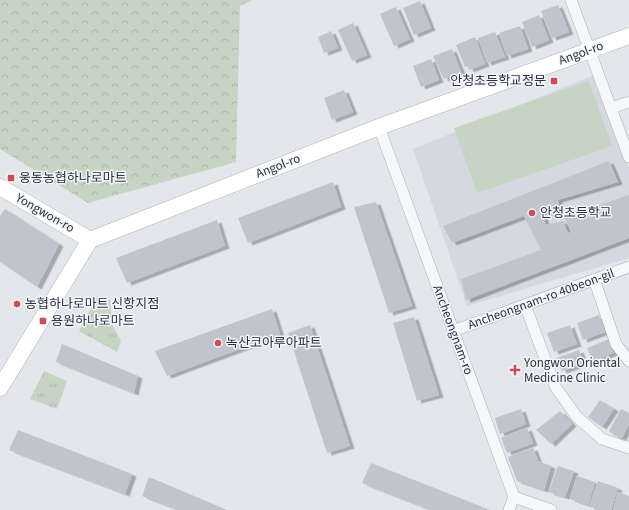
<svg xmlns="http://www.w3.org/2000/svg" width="629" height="510" viewBox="0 0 629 510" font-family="'Source Sans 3','Noto Sans KR',sans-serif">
	<defs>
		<pattern id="forest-crowns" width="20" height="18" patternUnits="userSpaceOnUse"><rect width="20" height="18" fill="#c7d4c4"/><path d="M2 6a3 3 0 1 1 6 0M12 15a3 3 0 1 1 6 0" fill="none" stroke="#abb6aa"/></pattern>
		<pattern id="park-tufts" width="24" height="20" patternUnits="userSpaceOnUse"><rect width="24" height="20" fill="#c7d4c4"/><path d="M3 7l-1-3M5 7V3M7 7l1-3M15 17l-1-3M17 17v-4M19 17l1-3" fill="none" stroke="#abb6aa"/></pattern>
		<filter id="shadow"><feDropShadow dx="4.5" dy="2.5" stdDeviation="0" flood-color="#0004"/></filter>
	</defs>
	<rect width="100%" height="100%" fill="#e3e6eb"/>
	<path fill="#d5d8e0" d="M594 75 629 168V258L467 306 413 149Z"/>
	<path fill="#c7d4c4" d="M589 81 612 146 477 193 454 128Z"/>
	<path fill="url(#forest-crowns)" d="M0 0H252L240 6 236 162 88 203 0 149Z"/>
	<path fill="url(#park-tufts)" d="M97 297 110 300 112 324 121 341 117 352 79 331Z
		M44 371 67 381 57 409 30 399Z"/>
	<path fill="#c0c4cd" filter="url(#shadow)" d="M420 1 431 28 414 35 403 8Z
		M558 5 569 32 552 38 541 11Z
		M396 7 410 39 394 46 380 14Z
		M539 15 549 40 532 47 522 22Z
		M353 23 367 55 352 61 338 30Z
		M520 26 528 49 507 56 499 33Z
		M331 31 338 48 324 53 318 37Z
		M495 32 505 57 487 63 478 38Z
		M475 37 485 64 469 70 468 66 465 67 456 45Z
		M452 49 461 72 444 79 433 56Z
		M431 59 439 80 421 87 413 66Z
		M344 90 353 112 332 120 324 98Z
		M609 161 618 182 558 200 560 210 542 214 546 225 563 221 568 233 572 232 564 217 629 195V238L466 300 461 279 541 250 524 216 452 243 443 226Z
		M333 182 341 207 248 243 238 218Z
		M376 202 412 306 389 313 354 207Z
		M5 209 59 244 37 287 0 262V216Z
		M217 220 225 246 127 283 116 258Z
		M272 309 280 334 167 376 155 351Z
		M599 315 605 332 583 340 577 323Z
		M414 317 439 395 417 401 393 323Z
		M310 325 350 446 327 453 288 333Z
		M570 325 577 344 554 352 547 333Z
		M609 339 615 352 593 362 587 348Z
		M62 344 138 376 134 393 56 362Z
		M579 350 584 363 562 371 560 365 557 366 554 359Z
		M600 400 614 409 602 427 588 417Z
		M521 409 526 424 500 434 495 418Z
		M621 409 629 413V424L622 438 615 436 609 431Z
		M560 411 572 424 551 444 536 430Z
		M527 428 533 443 507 453 501 438Z
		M18 430 132 474 125 494 9 450Z
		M533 448 538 461 551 466 544 490 517 481 508 457Z
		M371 463 485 508 484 510H431L362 483Z
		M558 466 574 471 565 497 549 492Z
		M577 476 595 482 588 505 570 499Z
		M149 477 227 510H179L142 496Z
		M598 481 618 488 611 510H601L589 506Z
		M618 492 629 496V510H613Z"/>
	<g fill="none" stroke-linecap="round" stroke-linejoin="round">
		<g stroke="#acb0b8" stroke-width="12">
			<path id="street" d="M571 0 629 157
				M611 108 629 102
				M379 127 514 497 551 510
				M594 279 616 344 629 361
				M525 305 556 388 577 417 602 439 629 448
				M453 331 629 267
				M509 510 514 497"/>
		</g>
		<g stroke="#acb0b8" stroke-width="17">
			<path id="secondary" d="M0 187 90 240
				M0 388 90 240 379 127 629 36"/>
		</g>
		<use href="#street" stroke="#f6f7f9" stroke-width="11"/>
		<use href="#secondary" stroke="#fff" stroke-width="16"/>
	</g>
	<g fill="#ca4e57" stroke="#f3f5f8" stroke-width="1.5">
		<rect x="550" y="77" width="8" height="8" rx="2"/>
		<rect x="7" y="174" width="8" height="8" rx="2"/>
		<circle cx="532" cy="213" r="4"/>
		<circle cx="17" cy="304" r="4"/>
		<rect x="39" y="317" width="8" height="8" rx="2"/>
		<circle cx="218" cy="343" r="4"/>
		<path d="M513 364h4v4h4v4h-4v4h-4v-4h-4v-4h4z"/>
	</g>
	<g text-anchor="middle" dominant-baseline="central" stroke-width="3" stroke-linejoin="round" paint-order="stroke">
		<g font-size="13" fill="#2b3242" stroke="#f3f5f8">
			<text transform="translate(581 53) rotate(-20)">Angol-ro</text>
			<text transform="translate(278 166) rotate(-21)">Angol-ro</text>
			<text transform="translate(45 213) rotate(30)">Yongwon-ro</text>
			<text transform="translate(541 299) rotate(-20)">Ancheongnam-ro 40beon-gil</text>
			<text transform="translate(453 330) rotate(70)">Ancheongnam-ro</text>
		</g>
		<g font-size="13" fill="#2b3242" stroke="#f3f5f8" text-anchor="start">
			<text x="546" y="81" text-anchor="end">안청초등학교정문</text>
			<text x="19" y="178">웅동농협하나로마트</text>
			<text x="540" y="213">안청초등학교</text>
			<text x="25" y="304">농협하나로마트 신항지점</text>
			<text x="51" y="321">용원하나로마트</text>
			<text x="226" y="343">녹산코아루아파트</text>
			<text x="524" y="363">Yongwon Oriental<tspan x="524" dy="15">Medicine Clinic</tspan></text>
		</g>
	</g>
</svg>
